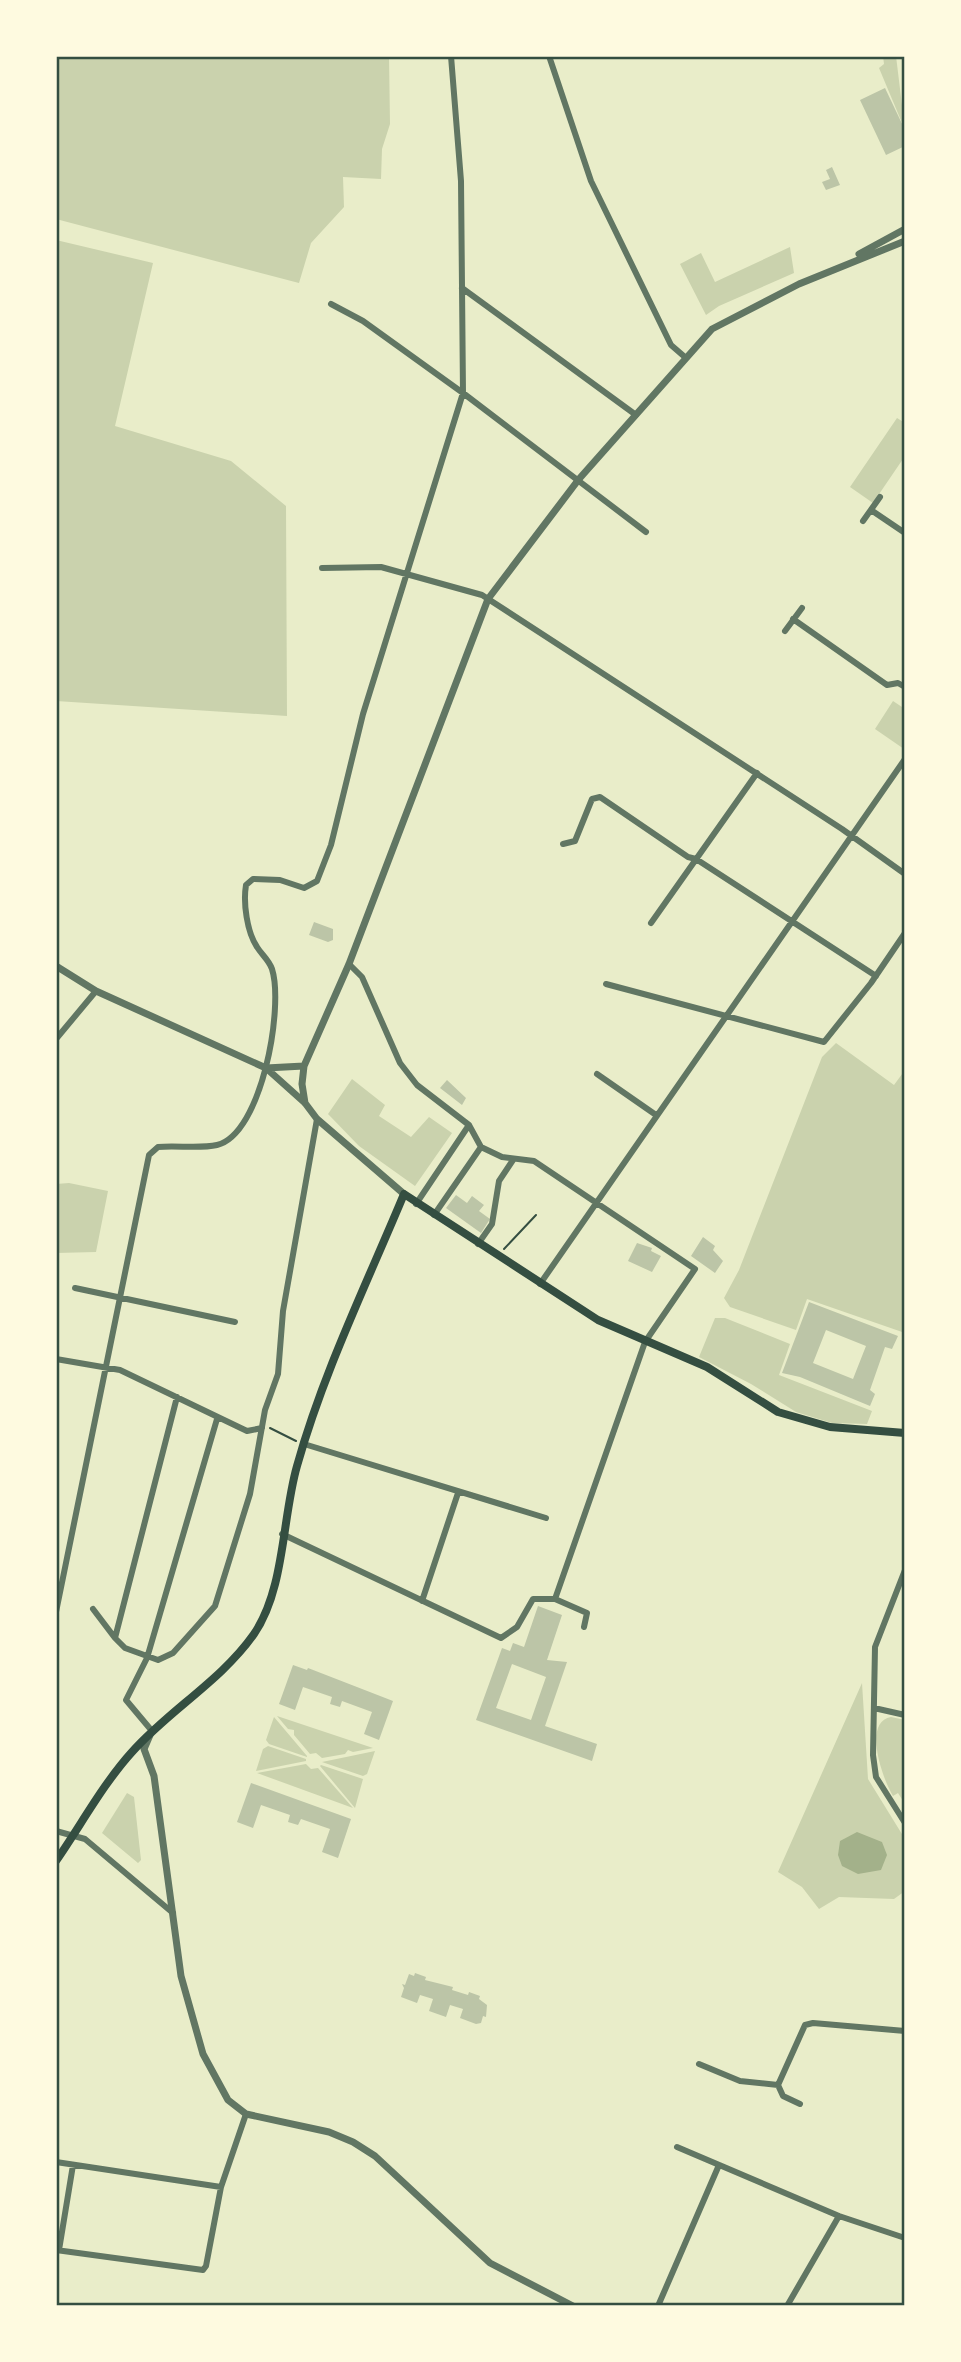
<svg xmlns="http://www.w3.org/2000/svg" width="961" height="2362" viewBox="0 0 961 2362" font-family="'DM Sans',sans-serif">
	<rect width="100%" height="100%" fill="#e9edc9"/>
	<path fill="#cad2ad" d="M56 56H389L390 124 382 149 381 179 343 177 344 207 311 243 299 283 56 219Z
		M883 56H896L905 130 879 68 884 64Z
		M56 240 153 263 115 426 231 461 286 506 287 716 56 701Z
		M790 247 794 273 719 306 706 315 680 264 701 253 715 282Z
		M897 418 905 423V456L873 503 850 487Z
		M893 701 905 709 904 749 875 729Z
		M836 1043 894 1085 905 1070V1333L807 1299 796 1330 730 1307 724 1298 739 1270 822 1057Z
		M352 1079 385 1105 379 1116 411 1137 429 1117 452 1133 415 1186 359 1146 328 1114Z
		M69 1183 108 1191 96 1252 56 1253V1184Z
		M715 1318H725L790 1344 779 1375 872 1411 867 1424 832 1423 796 1412 751 1384 699 1357Z
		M862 1683 868 1779 905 1839V1891L894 1899 839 1897 819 1909 802 1887 778 1872Z
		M277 1716 373 1748 353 1752 348 1750 345 1754 322 1758 316 1753 310 1754 294 1735V1730L288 1729Z
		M274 1717 307 1756V1757L269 1744 266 1740Z
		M891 1717 905 1720V1804L898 1793 893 1796C883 1780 862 1722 891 1717Z
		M268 1746 306 1759V1761L256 1771 263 1749Z
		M375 1751 367 1774 363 1776 322 1762Z
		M306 1764 311 1769 318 1768 353 1808 257 1773Z
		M321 1765 363 1779 355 1808 320 1766Z
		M127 1793 134 1797 141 1860 138 1863 102 1833Z"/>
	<path fill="#a3b18a" d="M857 1832 882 1842 887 1855 881 1870 858 1874 842 1866 838 1855 840 1841Z"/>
	<path fill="#bcc5a7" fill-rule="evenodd" d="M885 88 905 130V146L886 155 860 100Z
		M832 167 840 185 826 190 822 182 830 179 826 170Z
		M314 922 333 929V940L328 942 309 935Z
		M447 1080 466 1098 462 1105 440 1088Z
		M456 1195 467 1203 472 1196 484 1205 479 1211 490 1219 481 1233 446 1208Z
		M703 1237 715 1246 713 1250 723 1261 715 1273 691 1256Z
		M637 1243 652 1248 651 1251 661 1256 652 1272 628 1261Z
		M809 1302 898 1336 892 1349 885 1347 870 1390 875 1394 870 1406 800 1377 782 1373ZM826 1330 866 1346 853 1379 813 1363Z
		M538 1606 562 1615 547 1660 567 1662 545 1726 597 1744 592 1761 476 1720 502 1648 510 1651 513 1643 524 1647ZM512 1664 546 1677 531 1720 496 1708Z
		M293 1665 307 1670 308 1668 393 1701 379 1740 364 1734 372 1712 342 1701 340 1707 330 1704 332 1697 303 1687 295 1710 279 1704Z
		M251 1783 351 1819 338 1858 322 1852 330 1829 301 1819 298 1825 288 1822 290 1815 261 1805 253 1828 237 1822Z
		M415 1973 426 1977 425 1980 453 1987 452 1990 468 1995 469 1992 480 1996 479 1999 487 2005 486 2017 483 2016 481 2023 476 2024 460 2018 463 2009 450 2005 446 2017 429 2011 433 1999 420 1995 417 2003 401 1997 404 1988 402 1984 405 1985 409 1974 414 1976Z"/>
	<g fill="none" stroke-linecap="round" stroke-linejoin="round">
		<path stroke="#344e41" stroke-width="2" d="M504 1249 536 1215
			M270 1428 296 1441"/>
		<path stroke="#617663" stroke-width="6" d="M549 56 591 181 671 345 686 358
			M462 288 636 415
			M331 304 363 321 463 393 646 532
			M871 510 905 533
			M863 521 880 497
			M322 568 381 567 482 595 842 829 905 874
			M793 619 887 685 898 683 905 687
			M785 631 802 608
			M563 844 575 841 592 799 600 797 688 857 696 859 876 976
			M651 923 757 773
			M349 964 362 977 400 1063 417 1085 469 1125 481 1147 502 1157 534 1161 695 1269 645 1342 555 1599
			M606 984 824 1042 871 983 905 933
			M56 1039 96 991
			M597 1074 656 1115
			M416 1204 469 1125
			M434 1215 481 1147
			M478 1244 492 1224 499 1181 513 1160
			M540 1284 905 759
			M75 1288 235 1322
			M56 1359 120 1370 247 1431 262 1428
			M177 1397 115 1638 125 1648 158 1660 173 1653 215 1606 250 1494 265 1410 278 1374 283 1311 317 1119
			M304 1444 546 1518
			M282 1534 501 1638 517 1627 533 1599H555L587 1613 584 1627
			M905 1570 875 1647 873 1755 876 1777 905 1823
			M422 1601 458 1493
			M93 1609 115 1638
			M56 1612 149 1155 158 1147C176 1145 199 1149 217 1145 262 1134 284 1007 272 969 269 960 262 955 257 947 247 932 243 903 246 885L253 879 280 880 304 888 317 881 331 845 363 714 463 393 461 181 451 56
			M874 1708 905 1715
			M152 1731 126 1700 147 1658 217 1419
			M56 1831 85 1839 173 1913
			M699 2064 740 2081 778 2085
			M800 2104 783 2096 778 2085 805 2025 813 2023 905 2031
			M677 2147 839 2216 905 2238
			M56 2162 221 2187
			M56 2250 203 2270 206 2266 221 2187 246 2114
			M59 2250 73 2165
			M658 2306 719 2165
			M787 2306 839 2216"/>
		<path stroke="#617663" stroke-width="7" d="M859 254 905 229
			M56 966 96 991 266 1068 305 1103 317 1119 404 1194
			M266 1068 304 1066
			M305 1103 302 1084 304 1066 349 964 488 599 579 479 712 329 799 284 905 241
			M150 1735 144 1749 154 1776 181 1976 203 2054 228 2100 246 2114 329 2132 353 2142 375 2156 490 2263 573 2306"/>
		<path stroke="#344e41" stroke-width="8" d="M56 1861C81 1825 103 1784 132 1752 169 1710 221 1681 254 1634 285 1589 282 1518 297 1466 323 1373 367 1283 404 1194L598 1320 707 1367 778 1412 830 1427 905 1433"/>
	</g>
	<rect width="961" height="2362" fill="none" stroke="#fefae0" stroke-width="116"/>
	<rect x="58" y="58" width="845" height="2246" fill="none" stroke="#344e41" stroke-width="2.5"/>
</svg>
